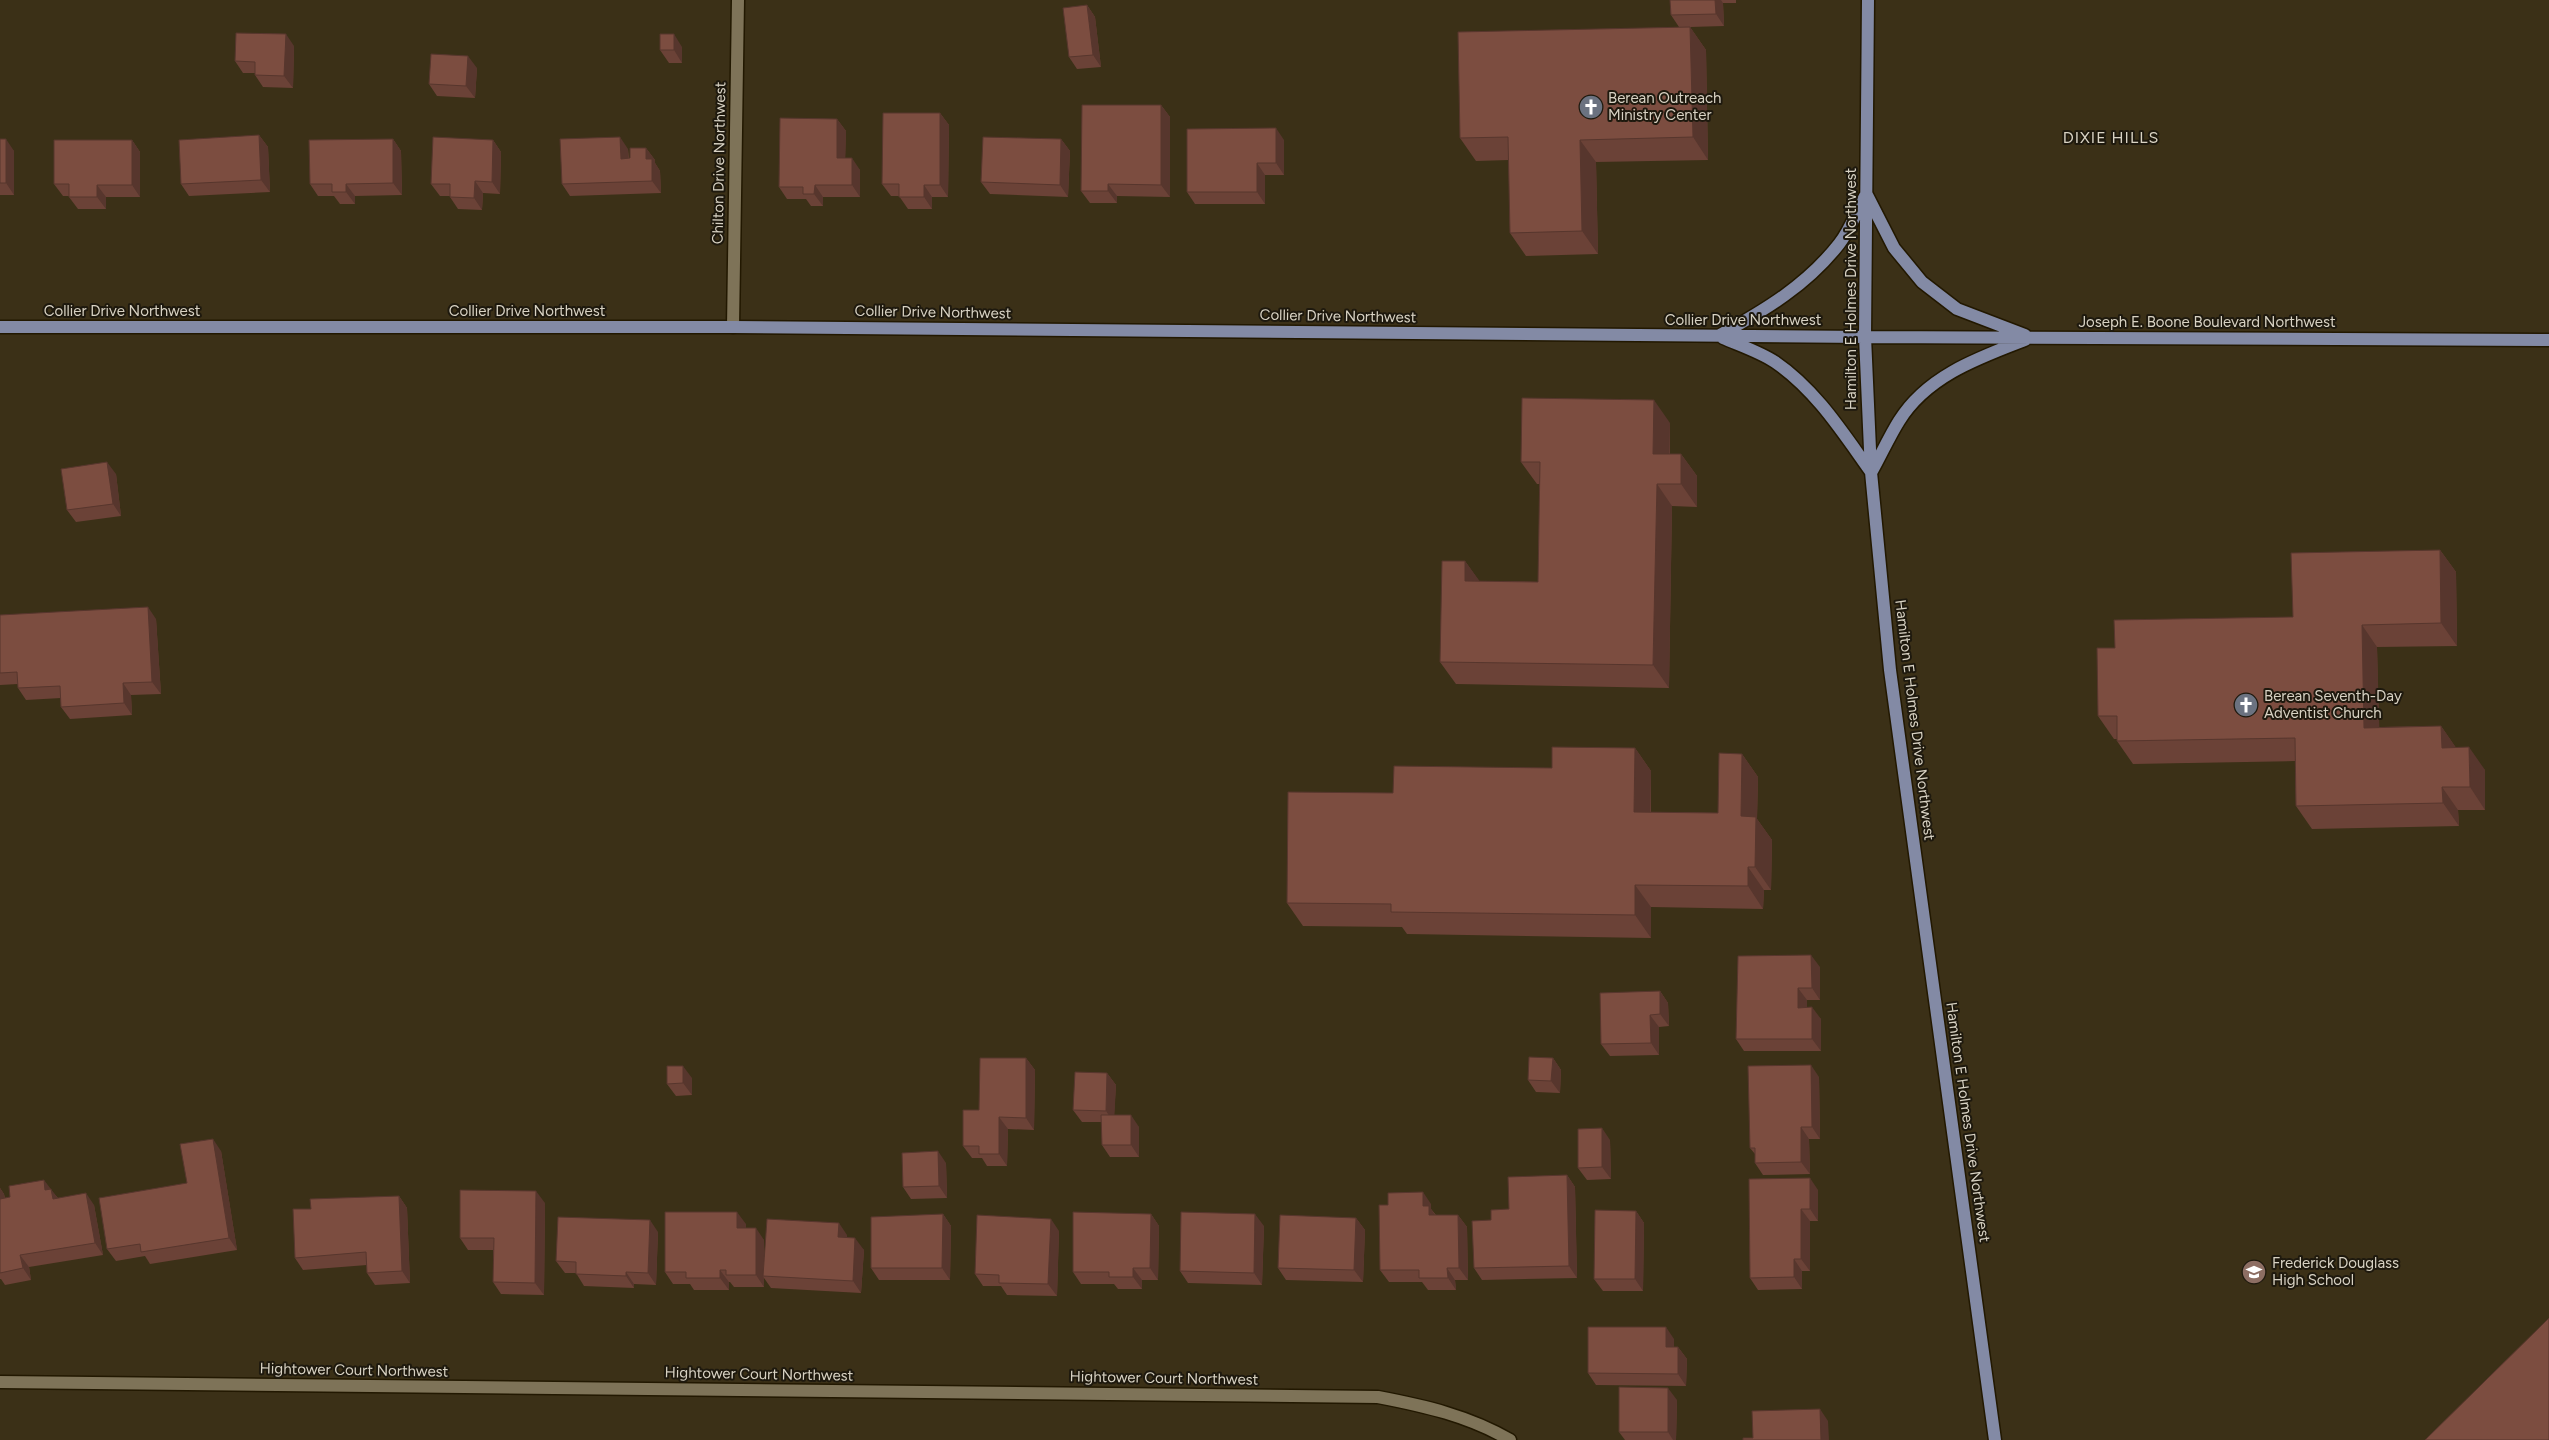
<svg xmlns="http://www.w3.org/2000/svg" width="2549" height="1440" viewBox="0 0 2549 1440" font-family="Figtree,sans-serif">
	<rect width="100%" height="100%" fill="#3b3017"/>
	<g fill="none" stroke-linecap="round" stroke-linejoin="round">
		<g stroke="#221801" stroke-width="15">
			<path id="minor" d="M733 327 738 0
				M0 1382 1378 1397C1425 1406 1469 1416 1510 1440"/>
		</g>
		<g stroke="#221801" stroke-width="15">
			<path id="major" d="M1868 0 1865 337 1871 472 1890 670 1995 1440
				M1867 195 1894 248 1922 282 1957 309 2025 335
				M0 327H733L1865 337 2549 340
				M1720 335C1765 310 1807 285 1839 244 1850 230 1857 211 1865 196
				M1723 338C1739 345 1760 352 1775 362 1816 390 1843 433 1871 472
				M1872 471C1881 455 1889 437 1899 421 1927 376 1978 358 2025 340"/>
		</g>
		<use href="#minor" stroke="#7e7358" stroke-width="12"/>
		<use href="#major" stroke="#838aa5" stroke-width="12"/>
	</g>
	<path fill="#6b4237" d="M1670 0H1736V3H1723L1724 26 1690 27 1706 50 1708 160 1596 162 1598 254 1526 256 1510 233 1509 160 1476 161 1460 138 1679 27 1671 15Z
		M1087 5 1095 17 1101 67 1077 69 1069 57Z
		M294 46 293 88 263 87 255 75V73H243L235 61Z
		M682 47V63H669L660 50Z
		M477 68 475 98 437 96 429 84Z
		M1161 105 1170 117V197L1117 196V203H1090L1081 191Z
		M940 113 949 125 948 197H932V209H908L899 196H891L882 184Z
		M837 119 846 131 845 158 860 170V197H823V206H811L806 199H787L779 187Z
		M259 135 268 147 270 192 189 196 181 184Z
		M0 139 14 151V195H0Z
		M393 139 401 151 402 195 355 196V204H340L334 196H318L310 184Z
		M1061 139 1070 151 1068 197 990 194 981 182Z
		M132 140 140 152V197H106V209H78L69 197V196H63L54 184Z
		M493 140 501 152 500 194 483 193 482 210 458 209 450 197V196H440L431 184Z
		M1284 140V175H1265V204H1195L1187 192Z
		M646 148 655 160V163L660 171 661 193 570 196 562 184 628 149 629 158H630Z
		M1670 423V454H1681L1697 476V507L1672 506 1669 688 1456 684 1440 662 1465 561 1479 581 1538 582 1540 484H1537L1521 462Z
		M116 474 121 516 76 522 67 510Z
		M2440 550 2456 572 2457 646 2377 647 2379 727 2441 726 2456 748 2485 770V810H2458L2459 826 2312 829 2296 806 2295 761 2133 764 2117 741V739H2114L2098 716 2115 648 2293 617Z
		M0 615 156 619 161 694 131 695 132 715 70 719 61 707V698L26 700 18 688V684L0 685Z
		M1635 748 1651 771V812L1718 813 1742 754 1758 777 1757 819 1772 840 1771 890H1764L1763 909 1651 907V938L1407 934 1402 927 1303 926 1287 903 1393 793 1552 768Z
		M1820 967V1000H1807V1008L1821 1019V1051H1744L1736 1039Z
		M1660 991 1668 1003 1669 1026 1659 1027V1055L1610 1056 1601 1044Z
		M1026 1058 1035 1070 1034 1130 1008 1129 1007 1166H987L982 1158H972L963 1146 979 1110Z
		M1553 1058 1561 1070 1560 1093 1536 1092 1528 1080Z
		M1107 1073 1116 1085 1114 1115 1139 1127V1157H1110L1102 1145V1122H1082L1073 1110Z
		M1819 1077 1820 1139H1809L1810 1174 1763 1175 1755 1163V1154L1750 1148Z
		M692 1078V1095L676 1096 667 1084Z
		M1610 1140 1611 1179 1587 1180 1578 1168Z
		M221 1151 237 1250 150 1264 145 1256 116 1261 107 1249 187 1183Z
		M946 1163 947 1198 911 1199 903 1187Z
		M1567 1175 1575 1187 1577 1278 1482 1280 1474 1268 1491 1220Z
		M1749 1179 1818 1190V1221H1810V1271H1802V1289L1758 1290 1750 1278Z
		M0 1188 4 1194 5 1198 50 1189 58 1198 94 1205 103 1255 29 1267 31 1280 5 1285 1 1279H0Z
		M399 1196 407 1208 410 1283 375 1285 367 1273V1265L303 1270 295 1258Z
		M545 1203 544 1295 501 1294 493 1282V1250H468L460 1238Z
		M1431 1204V1209L1436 1215H1458L1467 1227 1468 1280H1455L1456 1290H1428L1422 1282H1389L1380 1270Z
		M1636 1211 1644 1223 1643 1291H1603L1594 1279Z
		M943 1214 951 1226 950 1280H879L871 1268Z
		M1151 1214 1159 1226 1158 1280H1142V1289H1118L1114 1284H1081L1073 1272Z
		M1356 1218 1365 1230 1363 1282 1286 1280 1278 1268Z
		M746 1224V1228L764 1240V1257L847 1235V1238L864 1250 861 1293 771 1288 764 1278V1287H734L730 1282H729V1290H694L690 1284H673L665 1272Z
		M1264 1226 1262 1285 1188 1283 1180 1271Z
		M1059 1231 1057 1296 1007 1295 1001 1286H983L975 1274Z
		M658 1232 656 1285 634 1284V1288L584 1286 576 1273H565L556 1261Z
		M1674 1339V1347H1678L1687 1359 1686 1386 1596 1385 1588 1373Z
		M1677 1400 1676 1440H1625L1619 1432Z"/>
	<path fill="#57362d" d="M1715 0H1721L1723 3 1724 26 1716 14Z
		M1087 5 1095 17 1101 67 1093 55Z
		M1690 27 1706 50 1708 160 1693 137Z
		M286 34 294 46 293 88 284 76Z
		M674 34 682 47V63L674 50Z
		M468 56 477 68 475 98 466 86Z
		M1161 105 1170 117V197L1161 185Z
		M940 113 949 125 948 197 940 185Z
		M837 119 846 131 845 170 837 158Z
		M1276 128 1284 140V175L1276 163Z
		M259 135 268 147 270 192 261 180Z
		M620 137 628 149 629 171 621 159Z
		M6 139 14 151V195L6 183Z
		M393 139 401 151 402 195 393 183Z
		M1061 139 1070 151 1068 197 1060 185Z
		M132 140 140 152V197L132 185Z
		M493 140 501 152 500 194 492 182Z
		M1580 140 1596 162 1598 254 1582 231Z
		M646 148 655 160V163L660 171 661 193 652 181 646 159Z
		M852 158 860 170V197L852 185Z
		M1257 163 1265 175V204L1257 192Z
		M475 181 483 193 482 210 474 198Z
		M346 184 355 196V204L346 192Z
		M1108 184 1117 196V203L1108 191Z
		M97 185 106 197V209L97 197Z
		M815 185 823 197V206L814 194Z
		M924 185 932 197V209L924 197Z
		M1654 400 1670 423 1669 476 1653 454Z
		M1681 454 1697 476V507L1681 484Z
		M107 462 116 474 121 516 113 504Z
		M1657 484 1672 506 1669 688 1653 665Z
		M2440 550 2456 572 2457 646 2441 623Z
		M1465 561 1481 583 1465 581Z
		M148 607 156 619 161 694 152 682Z
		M2362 625 2377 647 2380 750 2364 728Z
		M123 683 131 695 132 715 124 703Z
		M2441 726 2457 749 2442 748Z
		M2469 747 2485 770V810L2470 787Z
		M1635 748 1651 771 1650 835 1634 812Z
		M1742 754 1758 777 1757 819 1772 840 1771 890 1755 867 1741 816Z
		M2442 787 2458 810 2459 826 2443 803Z
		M1748 867 1764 890 1763 909 1748 886Z
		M1635 885 1651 907V938L1635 915Z
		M1811 955 1820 967V1000L1812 988Z
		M1798 988 1807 1000V1020L1798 1008Z
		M1660 991 1668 1003 1669 1026 1660 1014Z
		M1812 1007 1821 1019V1051L1812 1039Z
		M1650 1015 1659 1027V1055L1651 1043Z
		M1026 1058 1035 1070 1034 1130 1026 1118Z
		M1553 1058 1561 1070 1560 1093 1551 1081Z
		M1811 1065 1819 1077 1820 1139 1812 1127Z
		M683 1066 692 1078V1095L683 1083Z
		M1107 1073 1116 1085 1114 1123 1106 1111Z
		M1131 1115 1139 1127V1157L1131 1145Z
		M999 1117 1008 1129 1007 1166 999 1154Z
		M1801 1127 1809 1139 1810 1174 1801 1162Z
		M1602 1128 1610 1140 1611 1179 1602 1167Z
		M213 1139 221 1151 237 1250 229 1238Z
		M938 1151 946 1163 947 1198 939 1186Z
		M1567 1175 1575 1187 1577 1278 1569 1266Z
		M1810 1178 1818 1190V1221L1810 1209Z
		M44 1180 60 1201 61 1211 45 1190Z
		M0 1188 4 1194 7 1211 0 1201Z
		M536 1191 545 1203 544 1295 535 1283Z
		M1423 1192 1431 1204V1209L1437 1218V1227L1423 1206Z
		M86 1193 94 1205 103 1255 95 1243Z
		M399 1196 407 1208 410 1283 402 1271Z
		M1801 1209 1810 1221V1271L1801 1259Z
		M1636 1211 1644 1223 1643 1291 1635 1279Z
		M737 1212 746 1224V1240L737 1228Z
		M943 1214 951 1226 950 1280 942 1268Z
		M1151 1214 1159 1226 1158 1280 1150 1268Z
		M1255 1214 1264 1226 1262 1285 1254 1273Z
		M1458 1215 1467 1227 1468 1280 1459 1268Z
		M1356 1218 1365 1230 1363 1282 1354 1270Z
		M1051 1219 1059 1231 1057 1296 1048 1284Z
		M650 1220 658 1232 656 1285 648 1273Z
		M839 1223 847 1235 846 1249 838 1237Z
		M756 1228 764 1240V1276H763L764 1278V1287L756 1275Z
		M855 1238 864 1250 861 1293 853 1281Z
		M20 1255 29 1267 31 1280 23 1268Z
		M1794 1259 1802 1271V1289L1794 1277Z
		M1133 1268 1142 1280V1289L1133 1277Z
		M1447 1268 1455 1280 1456 1290 1448 1278Z
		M720 1270 729 1282V1290L720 1278Z
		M626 1272 634 1284V1288L626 1276Z
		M1666 1327 1674 1339V1359L1666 1347Z
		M1678 1347 1687 1359 1686 1386 1678 1374Z
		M1668 1388 1677 1400 1676 1440H1673L1668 1432Z
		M1820 1409 1828 1421 1829 1440H1821Z"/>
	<path fill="#7c4d40" stroke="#57362d" d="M1670 0H1715L1716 14 1671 15Z
		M1087 5 1093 55 1069 57 1063 8Z
		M1690 27 1693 137 1580 140 1582 231 1510 233 1508 137 1460 138 1458 32Z
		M236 33 286 34 284 76 255 75V62L235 61Z
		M660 34H674V50H660Z
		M431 54 468 56 466 86 429 84Z
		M1082 105H1161V185L1108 184V191H1081Z
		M883 113H940V185H924V197H899V184H882Z
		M780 118 837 119V158H852V185H815L814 194H803V187H779Z
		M1276 128V163H1257V192H1187V129Z
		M259 135 261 180 181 184 179 140Z
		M433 137 493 140 492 182 475 181 474 198 450 197V184H431Z
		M620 137 621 159 630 158V148H646V159H652V181L562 184 560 139Z
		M983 137 1061 139 1060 185 981 182Z
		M0 139H6V183H0Z
		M393 139V183L346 184V192H332V184H310L309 140Z
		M54 140H132V185H97V197H69V184H54Z
		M1522 398 1654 400 1653 454H1681V484H1657L1653 665 1440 662 1442 561H1465V581L1538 582 1540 462H1521Z
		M107 462 113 504 67 510 61 469Z
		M2440 550 2441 623 2362 625 2364 728 2441 726 2442 748 2469 747 2470 787H2442L2443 803 2296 806 2295 738 2117 741V716H2098L2097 648H2115L2114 620 2293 617 2291 553Z
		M148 607 152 682 123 683 124 703 61 707 60 686 18 688 17 672 0 673V615Z
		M1552 747 1635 748 1634 812 1718 813 1719 753 1742 754 1741 816 1756 817 1755 867H1748V886L1635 885V915L1391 912V904L1287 903 1288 792 1393 793 1394 766 1552 768Z
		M1811 955 1812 988H1798V1008L1812 1007V1039H1736L1738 956Z
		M1660 991V1014L1650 1015 1651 1043 1601 1044 1600 993Z
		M1529 1057 1553 1058 1551 1081 1528 1080Z
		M980 1058H1026V1118L999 1117V1154H979V1146H963V1110H979Z
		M1811 1065 1812 1127H1801V1162L1755 1163V1148H1750L1748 1066Z
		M667 1066H683V1083L667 1084Z
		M1075 1072 1107 1073 1106 1111 1073 1110Z
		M1101 1115H1131V1145H1102Z
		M1602 1128V1167L1578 1168V1129Z
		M213 1139 229 1238 141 1252 140 1244 107 1249 99 1198 187 1183 180 1144Z
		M938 1151 939 1186 903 1187 902 1153Z
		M1567 1175 1569 1266 1474 1268 1472 1221 1491 1220V1210L1509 1209 1508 1177Z
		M1810 1178V1209H1801V1259H1794V1277L1750 1278 1749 1179Z
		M44 1180 45 1190 51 1189 53 1199 86 1193 95 1243 20 1255 23 1268 0 1273V1199L10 1197 9 1186Z
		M460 1190 536 1191 535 1283 493 1282 494 1238H460Z
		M1423 1192V1206H1429V1215H1458L1459 1268H1447L1448 1278H1419V1270H1380L1379 1205H1388V1193Z
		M399 1196 402 1271 367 1273 366 1252 295 1258 293 1209H311L310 1199Z
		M1595 1210 1636 1211 1635 1279H1594Z
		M665 1212H737V1228H756V1275H726V1270H720V1278H686V1272H665Z
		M1073 1212 1151 1214 1150 1268H1133V1277H1109V1272H1073Z
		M1181 1212 1255 1214 1254 1273 1180 1271Z
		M943 1214 942 1268H871V1217Z
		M977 1215 1051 1219 1048 1284 999 1283V1275L975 1274Z
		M1280 1215 1356 1218 1354 1270 1278 1268Z
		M558 1217 650 1220 648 1273 626 1272V1276L576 1274V1262L556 1261Z
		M767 1219 839 1223 838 1237 855 1238 853 1281 763 1276Z
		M2549 1318V1440H2425Z
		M1588 1327H1666V1347H1678V1374L1588 1373Z
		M1619 1387 1668 1388V1432H1619Z
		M1820 1409 1821 1440H1743V1438H1753L1752 1411Z"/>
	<defs>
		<g id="church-disc" transform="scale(1.25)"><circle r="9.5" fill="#6b7280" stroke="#1e190e"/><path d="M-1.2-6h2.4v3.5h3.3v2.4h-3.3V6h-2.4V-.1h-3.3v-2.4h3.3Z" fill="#fff"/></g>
		<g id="school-disc" transform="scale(1.25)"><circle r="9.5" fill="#8d6e63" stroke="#1e190e"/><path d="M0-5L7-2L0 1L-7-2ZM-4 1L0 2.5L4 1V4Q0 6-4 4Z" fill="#fff"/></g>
	</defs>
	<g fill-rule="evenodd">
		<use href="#church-disc" x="1591" y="107"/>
		<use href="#church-disc" x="2246" y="705"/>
		<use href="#school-disc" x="2254" y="1272"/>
	</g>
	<g text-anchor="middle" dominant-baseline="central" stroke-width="4" stroke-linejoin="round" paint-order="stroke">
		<g font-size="15" fill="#d8d2c3" stroke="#1e190e" text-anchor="start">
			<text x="1608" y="98">Berean Outreach<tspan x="1608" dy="17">Ministry Center</tspan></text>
			<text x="2264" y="696">Berean Seventh-Day<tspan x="2264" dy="17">Adventist Church</tspan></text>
			<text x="2272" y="1263">Frederick Douglass<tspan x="2272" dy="17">High School</tspan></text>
		</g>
		<g font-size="15" fill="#d8d2c3" stroke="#1e190e">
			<text transform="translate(719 163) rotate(-89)">Chilton Drive Northwest</text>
			<text transform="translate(1851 289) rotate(-90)">Hamilton E Holmes Drive Northwest</text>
			<text x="122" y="311">Collier Drive Northwest</text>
			<text x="527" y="311">Collier Drive Northwest</text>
			<text transform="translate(933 312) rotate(1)">Collier Drive Northwest</text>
			<text transform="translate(1338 316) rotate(1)">Collier Drive Northwest</text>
			<text x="1743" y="320">Collier Drive Northwest</text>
			<text x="2207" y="322">Joseph E. Boone Boulevard Northwest</text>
			<text transform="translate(1915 720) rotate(83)">Hamilton E Holmes Drive Northwest</text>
			<text transform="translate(1968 1122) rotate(82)">Hamilton E Holmes Drive Northwest</text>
			<text transform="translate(354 1370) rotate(1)">Hightower Court Northwest</text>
			<text transform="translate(759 1374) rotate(1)">Hightower Court Northwest</text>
			<text transform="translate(1164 1378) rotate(1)">Hightower Court Northwest</text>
		</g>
		<g font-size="16" letter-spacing="1" fill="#d8d2c3" stroke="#1e190e">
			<text x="2111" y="137">DIXIE HILLS</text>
		</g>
	</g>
</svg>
